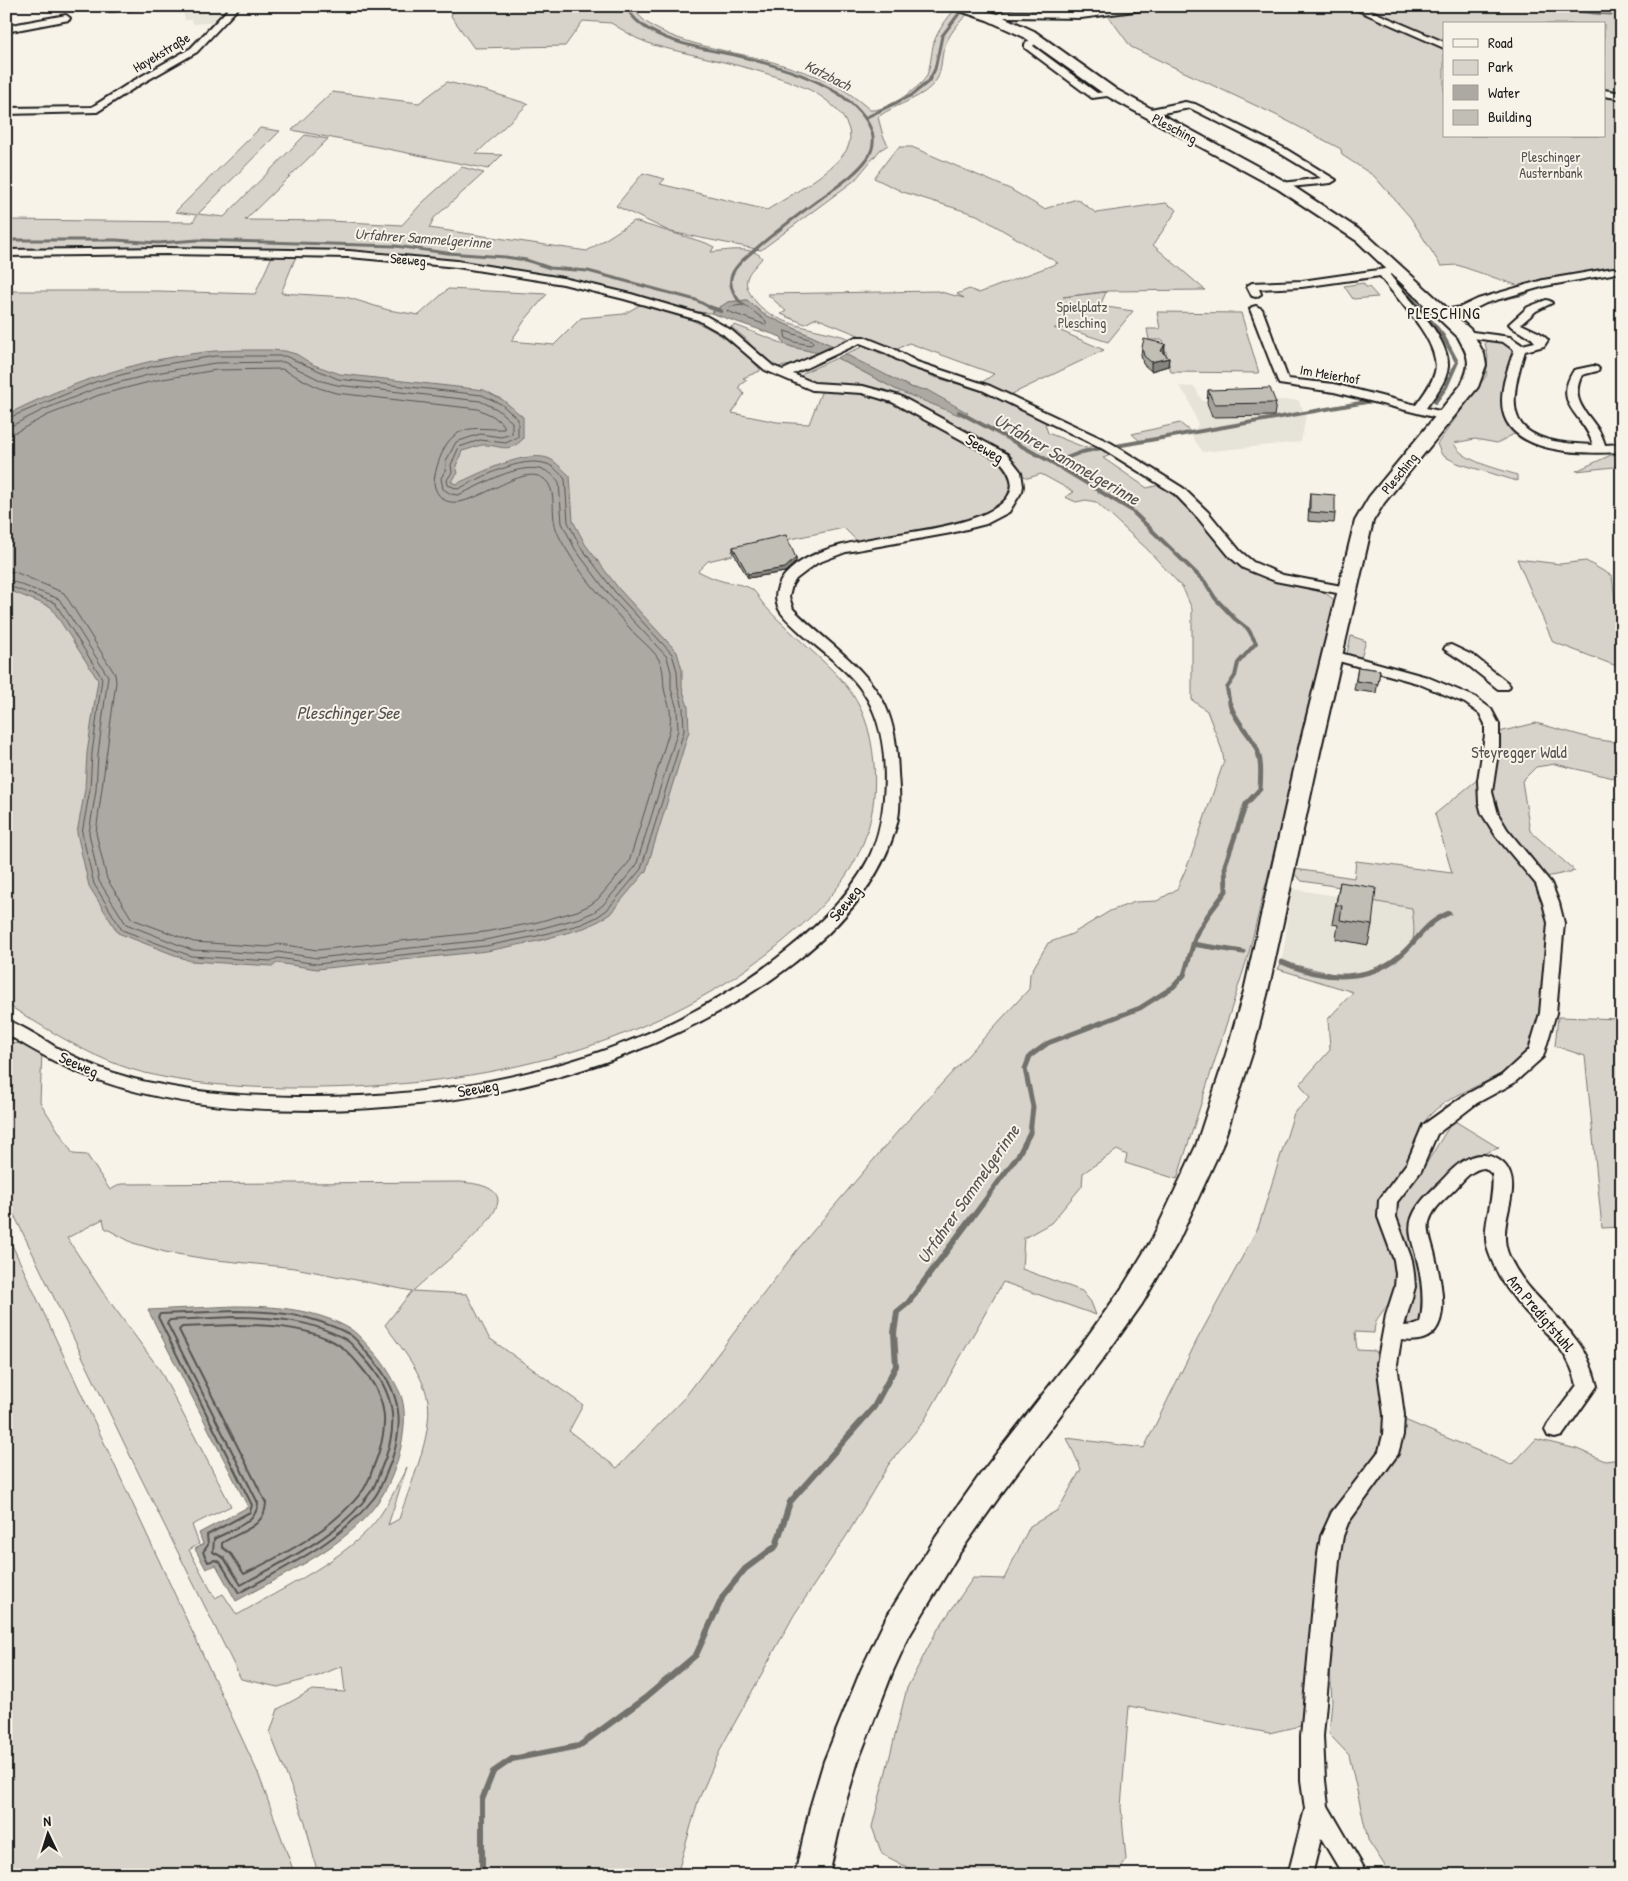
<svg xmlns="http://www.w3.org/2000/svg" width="1628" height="1881" viewBox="0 0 1628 1881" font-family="'Patrick Hand',sans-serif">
	<rect width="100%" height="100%" fill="#f7f3e8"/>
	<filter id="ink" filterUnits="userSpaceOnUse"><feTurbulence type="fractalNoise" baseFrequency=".02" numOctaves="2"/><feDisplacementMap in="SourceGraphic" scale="10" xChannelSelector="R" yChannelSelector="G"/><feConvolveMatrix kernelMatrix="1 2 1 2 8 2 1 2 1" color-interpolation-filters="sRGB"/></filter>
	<g filter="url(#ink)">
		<path fill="#e6e3d9" d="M176 6H234L221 22 194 24 191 20H185L183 12Z
			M1179 386 1195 387 1202 401 1298 400 1306 415 1301 442 1203 452 1191 435 1198 425 1188 398Z
			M1292 889 1413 908V940L1401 955 1377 968 1356 976 1348 977 1282 962Z"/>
		<path fill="#d7d3cb" stroke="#7a7874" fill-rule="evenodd" d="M455 6H633C646 39 725 50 757 58 778 63 799 70 819 77 839 85 854 96 870 110 884 112 919 89 926 77 931 67 931 53 934 42 938 30 947 19 955 9L969 13C958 23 949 34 944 48 941 58 942 70 937 79 925 99 896 103 878 117L883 136 888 145 880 150 855 180 761 250 671 232 616 206 643 173 665 179 660 184 767 210C788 197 838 169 848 147 858 122 827 98 808 89 763 68 702 58 653 45L636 38 611 23 583 21 565 46 474 48 451 16Z
			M1160 6H1349L1444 47V136H1604V94L1622 98V272L1618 268 1519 286 1457 265 1441 266 1410 217 1374 176 1342 155 1341 149 1278 116 1131 47 1107 14Z
			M1355 6H1547L1622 11V95L1604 92V24H1444V43Z
			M447 82 487 91 528 104 476 154 502 155 488 169 292 130 332 92 419 103Z
			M260 128 280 131 198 214 224 217 305 135 328 139 245 220 330 221 402 225 422 203 462 167 484 173 434 218 429 228 587 251 634 221 706 243 714 247 711 252C725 251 753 245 762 258 758 264 750 270 748 276 745 283 747 289 751 295 770 327 816 327 848 338L833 346 763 314 747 300 728 302 711 313 697 312 635 295 556 277 430 259 104 249 6 250V220L193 222 197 215 175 212Z
			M900 147H912L1010 189 1044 209 1077 199 1096 213 1166 203 1177 210 1153 245 1205 290 1109 291 1063 297 1106 292 1100 306 1133 311 1108 342 1068 329 1054 328 1104 350 1010 395 981 383 994 374 909 343 896 350 816 318 805 324 781 314 786 311 767 294 937 291 964 298 957 294 969 289 979 293 1058 263 977 215 903 192 874 178 892 154Z
			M273 254H297L281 293 346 297 388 310 419 315 448 289 547 294 525 320 511 341 554 345 581 318 624 314 643 303C694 319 723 330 760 369V371L743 378 747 380 740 385 739 388 744 394 732 413 777 422 809 424 822 390 848 391 884 398 987 453C999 462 1006 469 1011 484L1004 504 966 523 864 542 857 541 844 528 732 551 733 555 708 561 698 571C706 575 714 579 722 581 732 584 747 584 754 591 757 594 759 598 761 601 768 610 776 618 784 625 833 673 868 689 874 764 880 845 841 894 781 943 646 1054 463 1090 292 1088 246 1088 185 1084 141 1072 92 1059 49 1030 6 1004V291H158L255 294Z
			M1363 283 1366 287H1369L1378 297 1353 299 1344 286Z
			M1157 312 1241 313 1259 373 1171 372 1163 340H1149L1147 329H1160Z
			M735 325 792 347 819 353 793 365 777 367 766 362 745 338 731 327Z
			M1489 340H1503L1511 345 1514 354 1503 380 1505 419 1516 433 1497 443 1475 439 1454 443C1460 461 1500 469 1517 475V481L1457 463 1442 455 1437 444 1486 376 1488 357 1485 343Z
			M864 346 934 377 982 391 1051 422 1045 424 1048 433 1086 448 1095 445 1113 454 1103 458 1147 488 1159 485 1185 504 1239 564 1267 579 1325 593 1336 601 1248 956 1177 1179 1125 1163 1127 1155 1117 1150 1083 1173 1082 1186 1051 1223 1024 1238 1022 1269 1082 1291 1091 1302 1096 1315 1003 1282 924 1421 889 1464 847 1535 794 1615 722 1746 698 1801 677 1875H318L305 1822 270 1733 278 1709 312 1690 345 1692 342 1666 318 1676 278 1687 241 1679 139 1474 6 1198V1044L25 1043 42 1052 40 1102 73 1154 87 1155 110 1190 121 1184 460 1182C471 1183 498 1185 498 1201 496 1225 431 1273 413 1291L467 1294 489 1338 583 1405 569 1431 617 1468 685 1397 797 1250 898 1131 1029 989 1030 974 1048 943 1072 934 1110 911 1135 902 1157 901 1177 889 1191 857 1224 761 1222 750 1207 711 1192 700V609L1183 588 1147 549 1096 502 1086 500 1076 502 1065 497 1074 492 1041 474 1028 478 1022 475 1017 464 1004 453 892 396 817 385 800 377 805 372 837 358 899 391 927 390C898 388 870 368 845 354ZM103 1219 105 1228 133 1243 165 1252 207 1259 295 1268 412 1291 385 1325C400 1346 424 1375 428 1401 433 1435 410 1485 399 1519L388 1525 407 1467C398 1483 390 1502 379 1517 349 1558 281 1589 237 1615L223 1594 215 1598 189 1550 199 1544 192 1525 231 1506 160 1370 102 1291 67 1238Z
			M1180 423 1192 433 1141 442 1132 434Z
			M1622 454V463L1614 467 1576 471 1611 455Z
			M1517 559 1560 564 1586 561 1612 576 1615 599 1622 606V668L1553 642Z
			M1351 636 1366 641 1361 658 1347 654Z
			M1536 723 1594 739 1613 742 1618 736 1617 732H1622V780L1555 764 1536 767 1522 781 1530 831 1575 871 1546 877C1523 849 1491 821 1491 782 1492 766 1496 748 1499 732Z
			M1478 779C1473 821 1498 832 1520 862 1528 873 1536 886 1542 898 1545 903 1547 910 1548 916 1552 944 1544 975 1541 1003 1539 1015 1539 1029 1535 1040 1521 1078 1460 1085 1432 1113 1414 1130 1416 1154 1402 1173 1391 1189 1376 1196 1379 1218 1387 1240 1405 1269 1395 1293 1389 1309 1374 1314 1374 1333L1355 1332 1357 1350 1376 1351 1385 1432 1381 1455 1329 1512 1304 1725 1269 1733 1129 1706 1121 1807 1126 1859 1118 1875H922L882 1854 872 1827 907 1688 936 1632 973 1578 1004 1579 1030 1526 1058 1510 1081 1469 1067 1438 1144 1448 1197 1340 1258 1228 1294 1113 1310 1098 1300 1084 1330 1050 1328 1019 1353 992 1278 969 1282 962 1347 977C1366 975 1408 961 1413 939 1415 930 1413 917 1412 908L1354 898 1353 889 1302 881 1294 874 1295 869 1354 878 1356 861 1452 873 1435 814Z
			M1558 1017 1622 1019V1227L1602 1228 1585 1056 1555 1046Z
			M1453 1120 1499 1148C1465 1159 1437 1177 1418 1209L1427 1314 1420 1326 1408 1324 1405 1316 1409 1308 1414 1285 1394 1214 1397 1198 1420 1174Z
			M6 1232 258 1773 295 1875H6Z
			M1400 1418 1509 1464 1514 1463 1536 1439 1577 1449 1605 1461 1622 1459V1875H1391L1368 1840 1349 1755 1329 1734 1332 1701 1328 1639 1335 1566 1345 1526 1399 1451 1401 1438Z"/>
		<path fill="#aca9a2" stroke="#72716c" d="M747 300 763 314 833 346 819 353 792 347 784 344 781 337 711 313 728 302Z
			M269 350 285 351 296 354 314 365 340 374 484 390 503 400 523 417V439C507 455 499 444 482 445 476 446 468 450 462 451L456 466 458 473 451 482 456 484C478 474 530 447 552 460 558 464 564 471 570 476L573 521 585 544 619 589 677 652 682 670V687L688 707 689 731 646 871 610 914 599 921 584 928 538 941 487 951 317 969 277 963 273 966 190 961 118 933 89 886 77 833 85 789 87 753 98 680 51 607 6 589V415C71 382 141 358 215 351 233 350 251 350 269 350Z
			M845 354 898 381 913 388 927 390 968 413 959 415 899 391 837 358Z
			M235 1306C275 1306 317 1309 352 1330 359 1335 365 1343 371 1349 383 1361 393 1378 400 1393 412 1421 397 1474 380 1499 350 1545 283 1575 236 1601L216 1565 206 1569 195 1549 203 1544 199 1533 248 1507 148 1310Z"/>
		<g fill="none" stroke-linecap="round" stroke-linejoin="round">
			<path stroke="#565452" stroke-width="1" d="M745 305 766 321V325L727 311 730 307Z
				M785 331 812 340 813 343 811 345 794 342 786 338Z
				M6 419 95 382 154 366 215 356H285L338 379 482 395 501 404 518 419V437L506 443 480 440 459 447 451 465 452 472 447 480 448 485 458 489C481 478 521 455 547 464 554 466 560 474 565 479L568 522 580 546 615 592 672 654 677 671 678 688 683 708 684 731 641 869 607 910 597 917 582 924 537 936 486 946 317 964 278 958 271 961 191 956 122 930 94 884 82 833 90 789 92 753 102 678 55 603 6 585
				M6 426 13 425 45 409 97 388 156 373 215 363 284 362 322 381 337 385 480 401 497 409 512 422V434L501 437 480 434 456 442 446 461 445 471 441 478 443 489 451 494 458 495C483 485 516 462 544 470 550 472 555 477 559 482L562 523 575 549 610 596 667 657 671 672V689L677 709 678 730 636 866 603 905 594 912 580 918 535 930 485 940 317 958 278 952 270 954 192 950 126 924 99 881 89 833 96 790 98 754 108 676 59 599 6 579
				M6 433 16 432 48 415 99 395 157 380 216 370 282 369 319 388 336 393 478 409 493 416 504 425V429C482 430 461 422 446 445 441 453 431 479 435 488 452 532 518 458 544 479 557 489 551 510 555 525 557 534 563 544 568 552 584 580 614 610 635 634 643 642 656 652 660 662 664 670 663 680 664 688 665 696 669 703 670 710 671 716 670 723 670 729L629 862 598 899 590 905 577 911 534 923 484 932 317 950 279 944 268 947 194 942 132 919 107 879 96 833 116 682 115 674 64 593 15 572 6 571"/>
			<path stroke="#565452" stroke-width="2" d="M235 1311C277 1311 311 1314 349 1334 356 1338 362 1347 367 1353 403 1391 407 1427 386 1474 382 1482 380 1491 374 1498 338 1543 289 1565 239 1593L220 1562 215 1560 208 1562 203 1552 208 1545 207 1535 250 1512 252 1505 158 1317 160 1314Z
				M235 1317C274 1317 311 1320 345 1339 352 1343 358 1352 364 1358 396 1393 400 1426 381 1469 378 1477 375 1487 370 1493 338 1537 287 1559 241 1585L224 1558 213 1552 214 1539C229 1531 258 1522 258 1503L167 1323 170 1320Z
				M235 1325C267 1325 299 1326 328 1339 342 1345 351 1355 360 1366 389 1399 390 1428 373 1468 371 1475 368 1482 364 1489 335 1528 287 1553 244 1574L231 1554 222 1547V1543C240 1531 265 1528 266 1503L179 1330 182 1327Z"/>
			<path stroke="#72716c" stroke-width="3" d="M626 6C643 43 711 49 747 58 783 68 823 79 851 103 861 112 871 124 873 137 874 145 871 153 867 159 856 174 839 185 824 196 802 212 779 229 758 247 749 255 733 266 731 278 729 289 736 298 743 305
				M1530 6C1558 8 1584 13 1612 14
				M1620 17 1622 18
				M867 117 912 95 929 81 935 69 942 36 964 7
				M6 240H116L158 243 198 240 395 246 447 253 505 257 526 260 550 268 588 271 696 300 711 308
				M1409 295 1421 308
				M1492 301 1525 294 1538 286"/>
			<path stroke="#72716c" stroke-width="4" d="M709 307 721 311
				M1420 307 1443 336 1457 362 1446 387 1435 402
				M959 412 1053 463 1131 510 1205 582 1215 598 1235 619 1248 629 1256 643 1238 663 1235 676 1227 688 1230 705
				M1116 446 1372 401
				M1053 463 1082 452 1101 448"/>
			<path stroke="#72716c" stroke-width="5" d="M1192 944 1243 952
				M1282 962C1323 981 1372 984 1406 950 1422 934 1427 922 1449 913
				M971 1219 1019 1154 1030 1133 1033 1107 1025 1069 1030 1056 1048 1043 1140 1008 1173 987 1184 975 1196 935 1208 915 1226 891 1225 865 1246 804 1260 789C1261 775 1262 758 1255 745 1247 730 1235 721 1230 704"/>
			<path stroke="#72716c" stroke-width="6" d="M482 1875V1800L493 1772 512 1759 579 1746 645 1698 696 1655 723 1596 745 1569 776 1546 790 1502 874 1407 896 1366 894 1333 897 1312 908 1303 972 1217"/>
			<g stroke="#1c1c1c" stroke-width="4">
				<path id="street" d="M114 6H139L135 9 110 11V7Z
					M231 6H240L197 52 139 85 97 112 6 114V108L92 107 133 81 191 48Z
					M1128 6H1154L1150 9 1081 18 1006 17 992 20 988 17 1006 11 1081 12Z
					M1348 6H1360L1444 42V48Z
					M66 15 70 18 69 20 6 32V26Z
					M1035 36 1039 39 1033 46 1097 93 1115 91V95L1092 98 1025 48V44Z
					M1604 90 1622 93V99L1604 96Z
					M1185 102 1195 104 1284 148 1336 180 1331 183 1279 188 1278 186 1283 183 1321 178 1278 152 1190 108 1146 116 1141 113 1146 110Z
					M166 248 349 251 457 261 563 278 631 294 706 316 731 330 773 366 783 370 856 337H864L894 349 917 362 990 386 1111 443 1183 488 1208 512 1240 551 1253 562 1283 575 1347 587 1354 591 1347 595 1275 581 1243 568 1230 557 1198 518 1175 494 1103 449 982 390 909 366 886 353 860 343 793 374 814 383 863 386 900 396 1007 454 1021 472 1023 486 1022 491 1009 512 986 524 951 533 846 552 817 563 796 579 792 585 789 597 793 609C823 640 865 665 885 705 895 727 897 749 898 773 899 790 901 807 897 823 865 948 697 1034 584 1069 498 1097 406 1109 315 1110 238 1110 157 1104 85 1075 57 1064 32 1049 6 1034V1020C26 1027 43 1040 61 1050 91 1066 123 1078 157 1084 203 1094 250 1096 297 1097 463 1099 637 1063 772 962 809 934 846 902 868 860 889 818 892 742 868 700 853 673 825 654 802 634 795 627 786 620 780 611 773 599 776 586 785 575 798 560 820 551 839 546 857 541 875 538 893 535 924 530 1052 516 999 460L892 402 862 393 812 390 765 370 723 334 698 320 624 299 563 284 457 267 349 257 166 254 6 256V250Z
					M1392 268 1397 271 1390 275C1407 298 1449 336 1448 366 1447 382 1434 396 1426 408L1449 413 1451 416 1449 419 1445 420 1334 392 1279 384 1250 309 1252 307 1256 306 1262 309 1288 379 1334 384 1416 405C1423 395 1432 384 1435 372 1442 342 1396 299 1380 276L1302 287 1259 289 1261 294 1256 297 1252 296 1247 286 1252 283 1302 281Z
					M1613 268 1617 269 1618 271 1617 273 1545 286 1486 303 1468 312 1444 316 1438 313 1440 311 1461 307 1478 299 1543 280Z
					M1546 300 1550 301 1552 303 1536 311 1521 324 1540 333 1548 340 1544 346 1525 351C1501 424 1517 442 1593 445 1585 414 1551 406 1574 370L1593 366 1597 367 1599 369 1597 371 1582 375C1566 407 1598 417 1605 445L1622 444V452C1587 454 1512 455 1503 411 1499 390 1508 369 1514 350L1503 342 1465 337 1459 334 1465 331 1510 337 1522 345 1535 342C1530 334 1516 333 1509 324L1528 307Z
					M1451 645 1474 656 1508 683 1510 686 1508 689H1498L1464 662 1444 649 1446 646Z
					M1333 651 1427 677 1475 697 1491 709 1499 724V746L1492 792 1498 814 1507 829 1551 883 1559 903 1564 923 1556 1013 1543 1057 1514 1083 1477 1103 1437 1134 1421 1171 1397 1202 1396 1217 1412 1260 1414 1274 1415 1287 1404 1326 1415 1325 1420 1323C1425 1302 1422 1280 1417 1259 1414 1246 1407 1232 1412 1218 1418 1201 1433 1190 1445 1177 1455 1166 1468 1154 1483 1155 1495 1156 1506 1162 1510 1174 1519 1197 1496 1227 1509 1256 1525 1292 1555 1310 1577 1341 1587 1354 1593 1370 1597 1386L1562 1436 1555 1438 1548 1436 1545 1430 1548 1424 1577 1385C1569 1351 1550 1338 1528 1314 1512 1297 1497 1276 1489 1253 1479 1227 1496 1201 1492 1174L1485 1168C1473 1168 1464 1179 1457 1187 1447 1198 1433 1207 1429 1222 1427 1234 1433 1245 1435 1256 1443 1290 1456 1348 1401 1340L1397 1364 1404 1415 1403 1435 1398 1454 1348 1523 1343 1536 1339 1560 1323 1736 1325 1780 1328 1806 1368 1875H1343L1321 1838 1312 1875H1288L1305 1809 1301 1780V1736L1317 1560 1321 1536 1332 1512 1379 1451 1383 1435 1384 1415 1377 1364 1386 1315 1395 1287 1396 1274 1394 1260 1378 1217 1379 1200 1407 1163 1423 1125 1465 1095 1502 1075 1529 1050 1540 1013 1548 923 1543 903 1536 884 1496 836 1482 814 1479 803 1478 780 1485 735V724L1480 714 1465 703 1417 683 1328 658 1326 655 1328 652Z"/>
			</g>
			<g stroke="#1c1c1c" stroke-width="4">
				<path id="secondary" d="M952 6H972L997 14 1034 31 1117 90 1288 183 1367 235 1471 330 1484 354 1486 365 1478 387 1384 503 1373 521 1320 752 1268 991 1252 1054 1222 1146 1178 1242 1142 1304 1102 1360 1004 1490 958 1555 908 1638 893 1671 858 1761 844 1808 829 1875H795L810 1808 824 1761 861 1670 886 1618 936 1537 982 1472 1082 1344 1122 1288 1152 1239 1196 1146 1226 1054 1244 991 1298 752 1355 521 1369 497 1461 385C1472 363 1469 357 1458 337L1357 241 1278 189 1107 96 1024 37 987 20 954 9Z"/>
			</g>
			<use href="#street" fill="#f7f3e8" fill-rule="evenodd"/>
			<use href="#secondary" fill="#f7f3e8" fill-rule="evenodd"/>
		</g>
		<path fill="#a5a39c" stroke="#1c1c1c" d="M1165 344 1164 353 1169 358 1168 366 1151 371 1143 364 1141 355 1142 347Z
			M1208 390 1276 403 1274 416 1212 417 1207 403Z
			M1310 493 1335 514 1334 523 1308 521 1309 502Z
			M733 547 796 558V562L785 572 748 578 733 552Z
			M1358 667 1380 670 1376 693 1354 690Z
			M1340 882 1372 925 1368 945 1336 939 1338 925 1332 924Z"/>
		<path fill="#86857f" stroke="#1c1c1c" d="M1165 344 1164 352 1160 360 1161 351Z
			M1169 358 1168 366 1151 371V362Z
			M796 558V562L785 572 748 578V574Z"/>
		<path fill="#c0beb5" stroke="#1c1c1c" d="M1144 339 1165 344 1161 351 1169 358 1151 362 1144 356 1142 347Z
			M1270 388 1276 403 1214 404 1208 390Z
			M1310 493 1335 495V514L1310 512Z
			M786 535 796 558 785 568 748 574 733 547Z
			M1358 667 1380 670 1378 684 1356 681Z
			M1340 882 1376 888 1372 925 1340 920 1342 906 1336 905Z"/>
	</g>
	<g text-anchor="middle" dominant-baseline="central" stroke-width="4" stroke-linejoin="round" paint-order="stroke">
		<g font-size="14" fill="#1c1c1c" stroke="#f7f3e8">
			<text transform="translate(161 52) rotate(-31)">Hayekstraße</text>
			<text transform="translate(1175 128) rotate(28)">Plesching</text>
			<text transform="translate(408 259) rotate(5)">Seeweg</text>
			<text transform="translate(1330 374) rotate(10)">Im Meierhof</text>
			<text transform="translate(1399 473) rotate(-51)">Plesching</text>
		</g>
		<g font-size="14" fill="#545351" stroke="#f7f3e8">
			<text x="1551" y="156">Pleschinger<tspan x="1551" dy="16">Austernbank</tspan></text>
			<text x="1082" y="306">Spielplatz<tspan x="1082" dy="16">Plesching</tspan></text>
		</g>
		<g font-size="15" font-style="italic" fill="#565452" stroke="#f7f3e8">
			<text transform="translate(828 75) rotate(27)">Katzbach</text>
			<text transform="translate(423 238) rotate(4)">Urfahrer Sammelgerinne</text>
		</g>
		<g font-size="16" letter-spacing="1" fill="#1c1c1c" stroke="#f7f3e8">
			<text x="1444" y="313">PLESCHING</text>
		</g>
		<g font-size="16" fill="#1c1c1c" stroke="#f7f3e8">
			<text transform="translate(985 448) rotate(31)">Seeweg</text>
			<text transform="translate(845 903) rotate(-51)">Seeweg</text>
			<text transform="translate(79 1064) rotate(24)">Seeweg</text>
			<text transform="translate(478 1088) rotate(-10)">Seeweg</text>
			<text transform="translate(1541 1313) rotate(50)">Am Predigtstuhl</text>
		</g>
		<g font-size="16" fill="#545351" stroke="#f7f3e8">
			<text x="1519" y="752">Steyregger Wald</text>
		</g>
		<g font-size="18" font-style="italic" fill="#565452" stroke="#f7f3e8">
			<text transform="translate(1067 459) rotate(30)">Urfahrer Sammelgerinne</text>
			<text x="348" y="712">Pleschinger See</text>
			<text transform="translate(968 1194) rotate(-55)">Urfahrer Sammelgerinne</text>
		</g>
	</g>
	<rect width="1628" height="1881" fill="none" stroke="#f7f3e8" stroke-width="25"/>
	<rect x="12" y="12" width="1603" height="1856" fill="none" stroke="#1c1c1c" stroke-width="2" filter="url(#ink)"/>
	<rect x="1443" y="22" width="162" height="115" fill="#f7f3e8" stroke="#9f9d96"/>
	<rect x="1453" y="39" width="25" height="8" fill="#f7f3e8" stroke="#9f9d96"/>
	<text x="1488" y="48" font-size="15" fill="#1c1c1c">Road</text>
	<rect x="1453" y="60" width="25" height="15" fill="#d7d3cb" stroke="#9f9d96"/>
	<text x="1488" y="72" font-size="15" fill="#1c1c1c">Park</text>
	<rect x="1453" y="85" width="25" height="15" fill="#aca9a2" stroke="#9f9d96"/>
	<text x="1488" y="98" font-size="15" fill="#1c1c1c">Water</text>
	<rect x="1453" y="110" width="25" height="15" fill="#c0beb5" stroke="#9f9d96"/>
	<text x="1488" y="122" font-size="15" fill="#1c1c1c">Building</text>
	<g transform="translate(48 1834) rotate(356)" stroke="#f7f3e8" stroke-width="4" paint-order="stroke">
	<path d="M0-4L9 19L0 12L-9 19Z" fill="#1c1c1c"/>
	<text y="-8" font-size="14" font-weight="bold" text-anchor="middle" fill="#1c1c1c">N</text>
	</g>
</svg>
